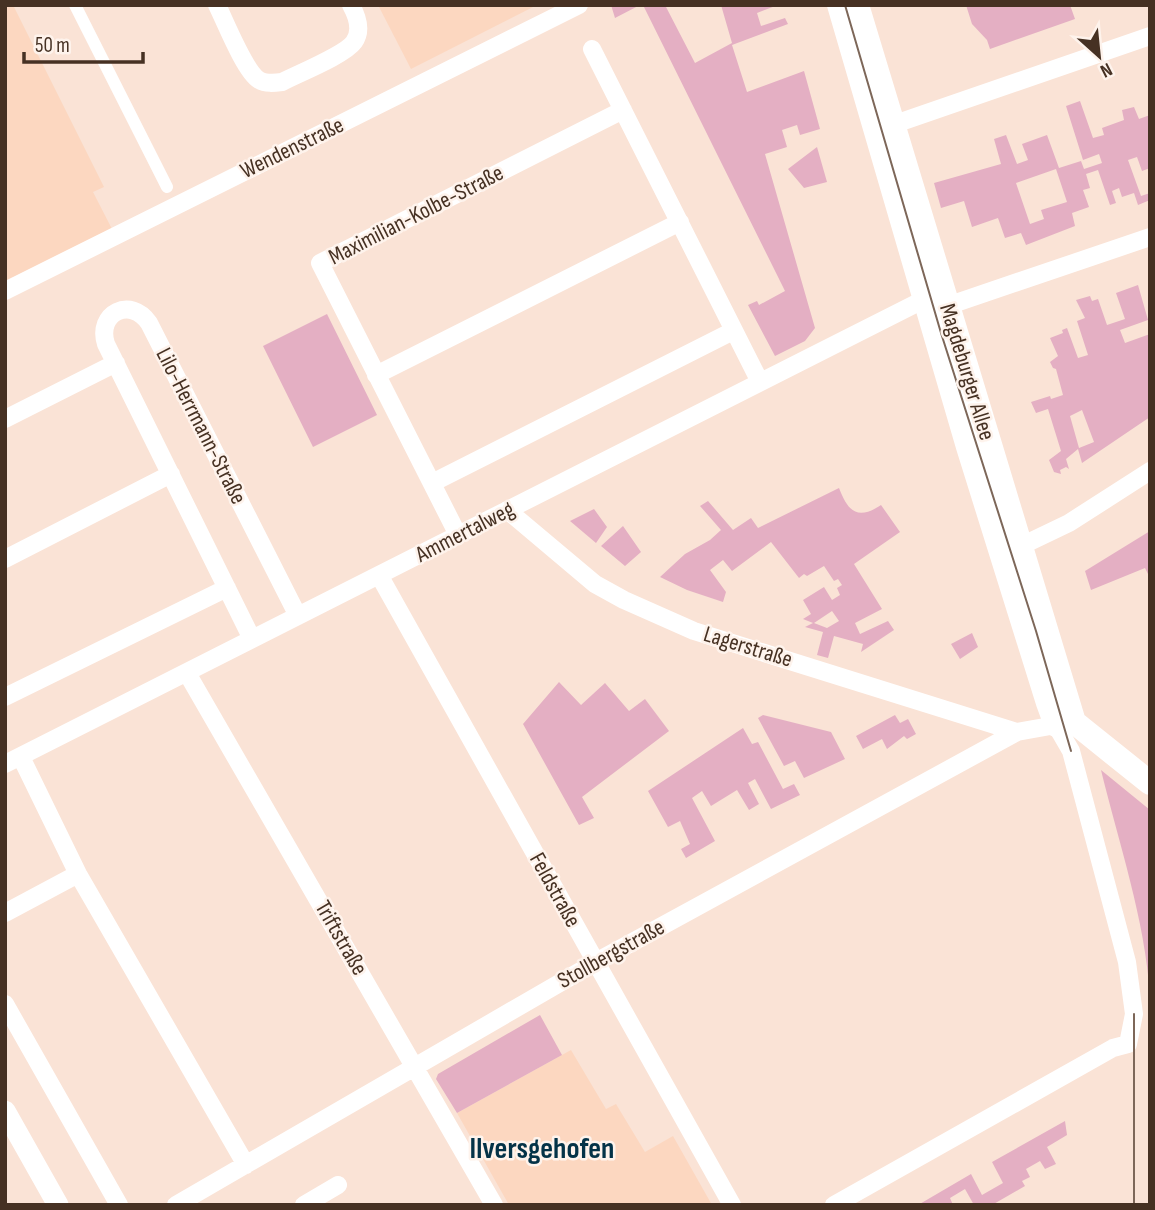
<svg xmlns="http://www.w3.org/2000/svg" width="1155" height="1210" viewBox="0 0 1155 1210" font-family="'Sofia Sans Condensed',sans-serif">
	<rect width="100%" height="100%" fill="#fae3d6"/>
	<path fill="#fcd7c0" d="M5 5H13L104 187 93 192 112 229 5 282Z
		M378 5H537L411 69Z
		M571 1050 606 1109 616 1104 645 1152 673 1136 712 1205H509L457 1113Z"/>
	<path fill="#e4afc3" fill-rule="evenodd" d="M611 5H640L615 18Z
		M643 5H665L695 63 732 43 721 5H778L757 13 761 26 785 18 788 24 732 45 747 92 804 71 820 129 800 135 797 125 782 130 787 147 765 154 815 328 805 341 775 356 748 305 757 301 759 305 785 291Z
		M966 5H1070L1075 19 990 49 987 40 972 24Z
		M1080 101 1093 138 1104 135 1102 128 1124 120 1122 110 1134 107 1139 119 1150 115V168L1142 171 1137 157 1128 160 1141 196 1150 193V200L1138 205 1134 193 1122 197 1119 188 1112 191 1116 203 1110 205 1098 170 1086 174 1090 188 1083 190 1089 207 1072 213 1075 226 1026 245 1021 233 1005 238 998 218 972 227 964 201 941 208 934 183 1001 164 994 139 1006 135 1017 164 1028 160 1022 144 1047 135 1059 168 1081 161 1084 169 1102 163 1099 154 1083 160 1066 106ZM1056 169 1067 202 1041 210 1044 219 1030 224 1016 183Z
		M817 147 827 182 804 188 788 169Z
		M1138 285 1148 320 1120 330 1125 343 1150 334V417L1082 463 1078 449 1066 459 1069 469 1066 467 1060 470 1061 474 1054 472 1049 460 1061 451 1048 409 1036 413 1031 402 1050 396 1051 399 1063 395 1056 369 1053 368 1050 362 1058 356 1050 338 1063 333 1062 330 1067 328 1078 358 1088 355 1077 321 1085 318 1076 300 1090 296 1092 301 1098 299 1107 325 1125 319 1116 293ZM1082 410 1094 442 1079 448 1070 416Z
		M327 314 377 415 313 447 263 346Z
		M839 488C848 511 857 521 881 505L900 532 854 564 882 609 855 623 860 634 888 621 894 630 861 652 863 644 834 636 828 658 817 655 823 632 805 627 813 623 803 619 811 614 803 600 824 587 832 600 840 595 837 588 842 585 838 579 834 581 824 566 807 576 804 574 799 578 771 542 732 571 723 560 710 570 726 592 723 602 687 590 660 577 685 554 710 540 721 530 700 506 708 501 733 530 751 518 758 528ZM832 611 839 621 827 628 814 623Z
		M594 509 607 527 596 543 570 521Z
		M623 526 641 552 625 566 601 546Z
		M1150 531V573L1148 574 1145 568 1091 590 1085 571Z
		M972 633 978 647 960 659 951 644Z
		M559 682 581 705 605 683 629 711 645 699 669 731 582 797 594 818 579 825 523 724Z
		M763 715 831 732 845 759 804 778 795 761 784 766 758 718Z
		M895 715 900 723 908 719 916 734 907 739 904 736 887 749 882 739 863 749 856 736Z
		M743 728 752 744 758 742 783 789 794 784 800 795 771 809 755 779 748 783 759 804 749 810 737 790 711 806 702 791 692 798 715 841 686 858 681 849 690 844 680 821 668 827 648 791Z
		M1101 770 1150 810V996C1145 919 1119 844 1101 770Z
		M540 1015 562 1055 457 1113 436 1079 438 1074Z
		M1065 1121 1067 1135 1047 1147 1056 1164 1045 1169 1040 1161 1026 1169 1030 1177 1022 1181 1025 1186 992 1205H974L965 1189 950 1198 953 1205H918L971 1174 982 1195 1003 1183 992 1162Z"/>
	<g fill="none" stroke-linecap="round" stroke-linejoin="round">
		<path stroke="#fff" stroke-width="12" d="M75 5 167 187"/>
		<path stroke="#fff" stroke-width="18" d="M217 5C225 21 245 72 259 80 266 84 274 83 282 82 297 74 345 55 354 42 362 31 357 16 351 5
			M592 49 760 382
			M892 125 1150 36
			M5 291 579 5
			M947 306 1150 237
			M376 375 680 222
			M5 419 116 363
			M432 483 733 331
			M507 510 595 584 624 600 694 631 1017 732
			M458 535 320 263 623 110
			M1021 546 1069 523 1150 471
			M5 559 171 474
			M379 575 732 1205
			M252 639 106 344C96 313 131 296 149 323L298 616
			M187 673 494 1205
			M5 697 227 588
			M21 757 78 874 246 1165
			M5 764 925 299
			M5 913 78 874
			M5 1004 119 1205
			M176 1205 596 962 1017 732 1056 725 1071 751 1127 962 1134 1014 1128 1044 1113 1048 834 1205
			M304 1205 338 1185"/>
		<path stroke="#fff" stroke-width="21" d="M5 1111 58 1205"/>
		<path stroke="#fff" stroke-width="24" d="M839 5 968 447 1048 703 1056 725 1074 722
			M857 5 1074 722
			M1074 722 1150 783"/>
		<path stroke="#7d6759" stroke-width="2" d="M845 5 941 333 1036 631 1071 751
			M1134 1014V1205"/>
	</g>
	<g text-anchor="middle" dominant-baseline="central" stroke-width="5" stroke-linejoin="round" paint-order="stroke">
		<g font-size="23" fill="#463123" stroke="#fef3ec">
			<text transform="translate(292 148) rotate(-26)">Wendenstraße</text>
			<text transform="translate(416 215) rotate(-27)">Maximilian-Kolbe-Straße</text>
			<text transform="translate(967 372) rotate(73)">Magdeburger Allee</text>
			<text transform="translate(201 426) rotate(63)">Lilo-Herrmann-Straße</text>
			<text transform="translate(465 532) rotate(-27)">Ammertalweg</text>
			<text transform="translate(748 647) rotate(17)">Lagerstraße</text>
			<text transform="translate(555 890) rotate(61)">Feldstraße</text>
			<text transform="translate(341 938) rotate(60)">Triftstraße</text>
			<text transform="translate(611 954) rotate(-29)">Stollbergstraße</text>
		</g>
		<g font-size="30" font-weight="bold" fill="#043348" stroke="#fef3ec">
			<text x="542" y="1149">Ilversgehofen</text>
		</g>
	</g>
	<rect width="1155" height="1210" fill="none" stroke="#463123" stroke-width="14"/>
	<g transform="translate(1099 56) rotate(153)" stroke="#fef3ec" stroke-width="5" paint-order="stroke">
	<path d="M0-5L12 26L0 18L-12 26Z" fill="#463123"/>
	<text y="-10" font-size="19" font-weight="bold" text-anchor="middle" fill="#463123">N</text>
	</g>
	<path d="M24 52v10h119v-10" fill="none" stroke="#463123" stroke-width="3.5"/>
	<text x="35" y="52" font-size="21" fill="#463123" stroke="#fef3ec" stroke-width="5" paint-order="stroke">50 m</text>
</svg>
